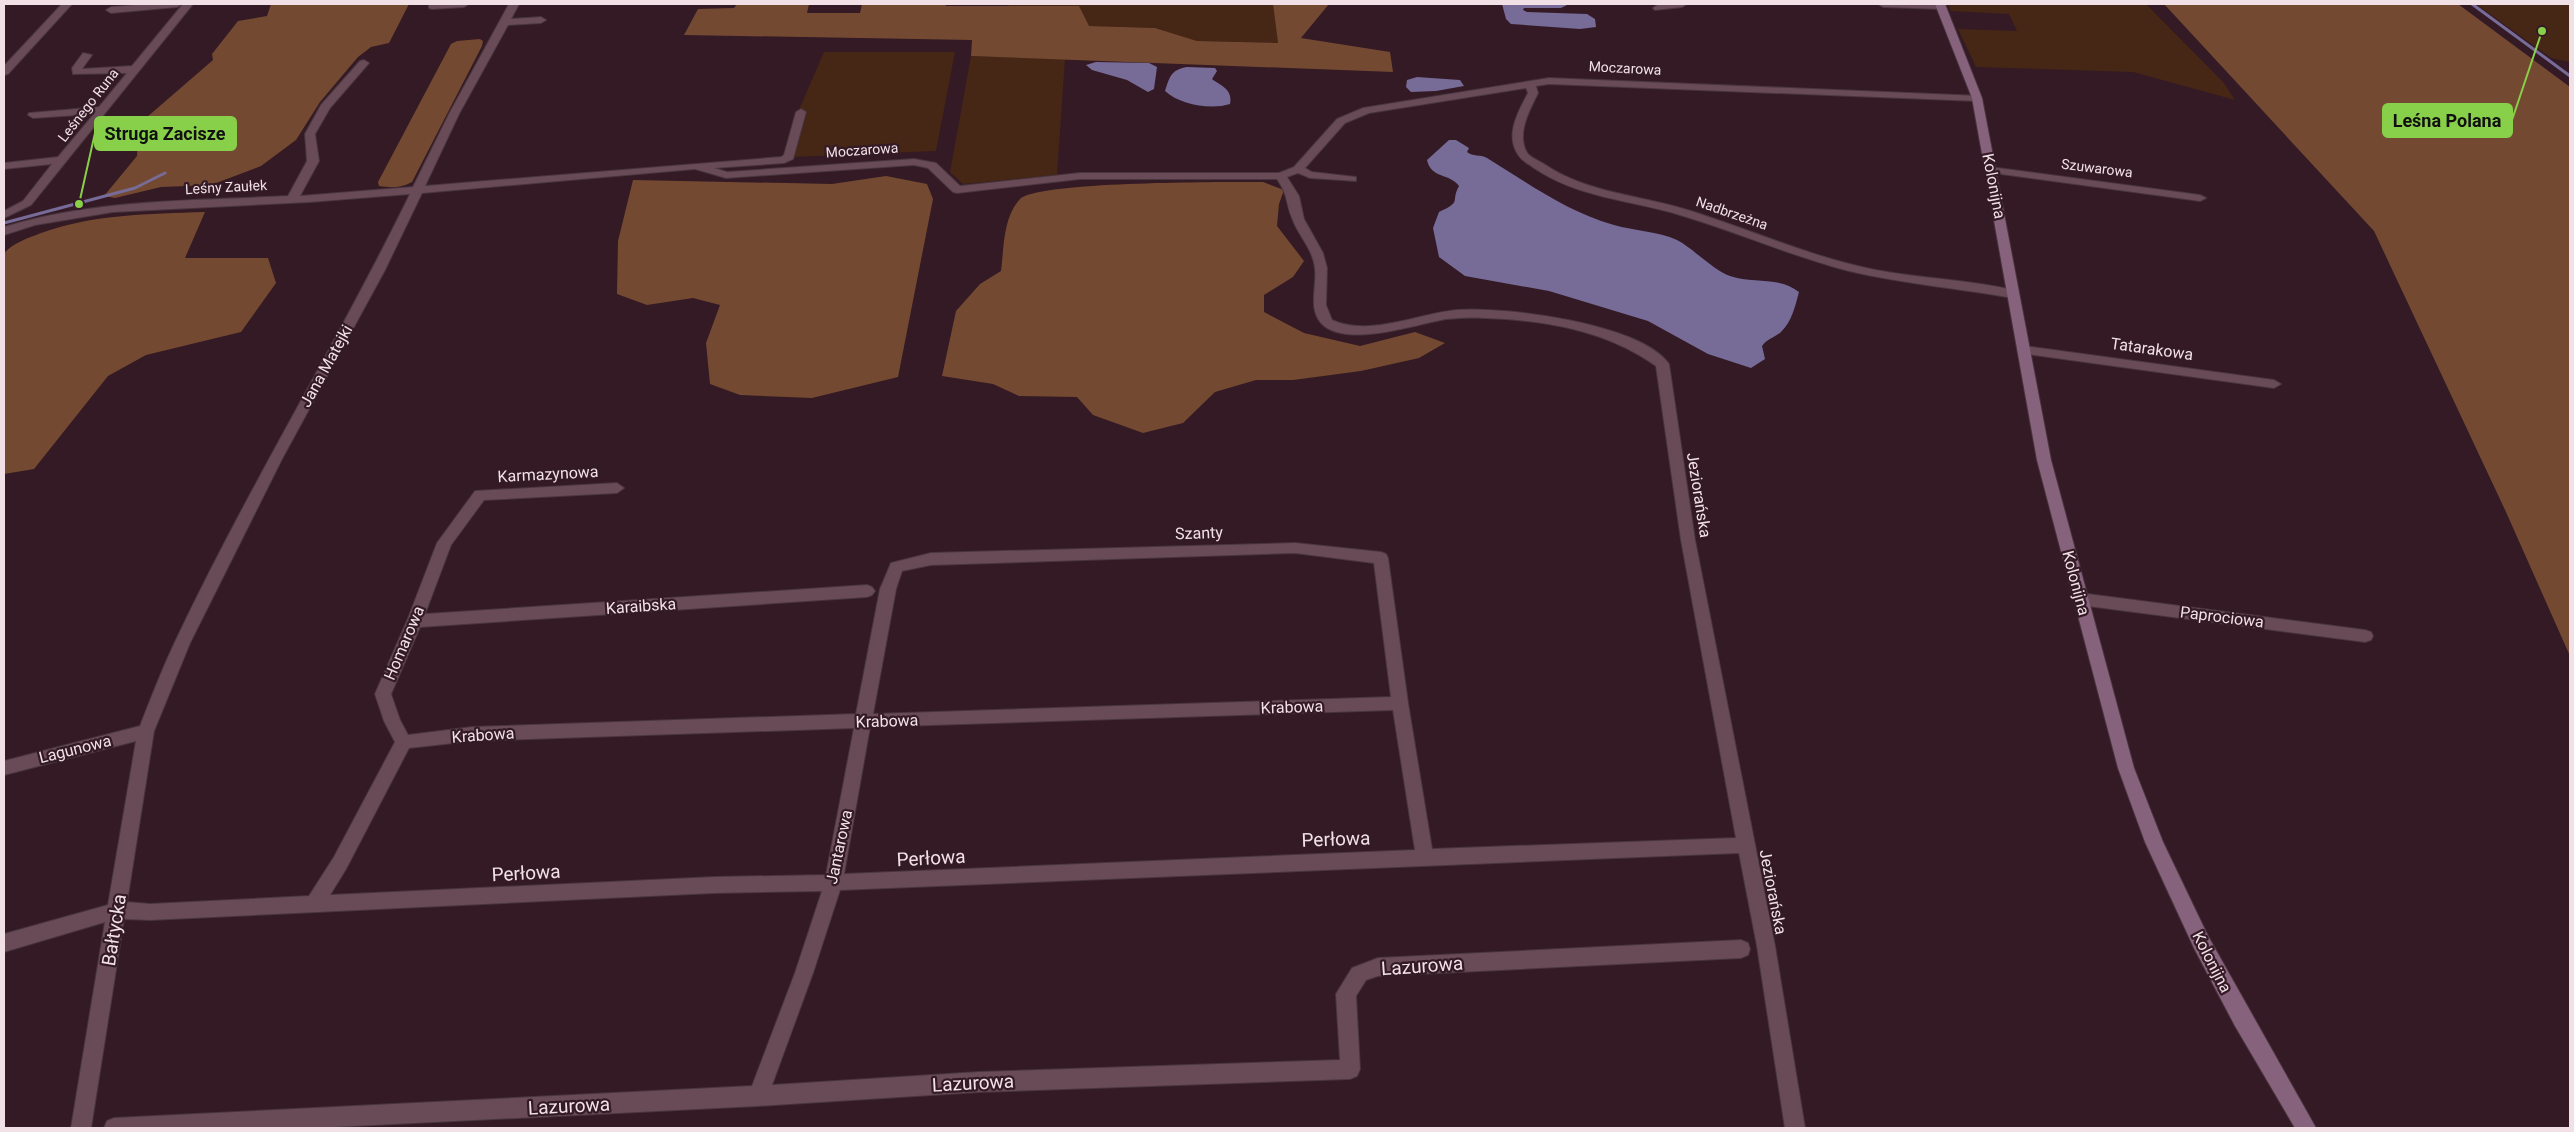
<svg xmlns="http://www.w3.org/2000/svg" width="2574" height="1132" viewBox="0 0 2574 1132" font-family="Roboto,sans-serif">
	<rect width="100%" height="100%" fill="#331a25"/>
	<path fill="#462615" d="M1009 4H1273L1278 43 1197 41 1155 28 1089 26 1009 6Z
		M1948 4H2146L2224 83 2235 100 2133 72 1976 67 1958 29 2017 31 2009 14 1951 11Z
		M2476 4H2570V62L2551 58Z
		M824 52H955L936 151 794 157 807 111 798 112Z
		M971 56 1065 59 1057 175 963 184 950 172Z"/>
	<path fill="#744931" d="M271 4H409L389 43 371 47 358 57 320 102 296 140 261 166 211 185 161 187 115 198 104 196 137 156 139 124 213 60 212 54 238 21 267 16Z
		M737 4H809L807 13H860L862 4H945L946 6H1079L1089 26 1155 28 1197 41 1278 43 1273 4H1329L1301 38 1390 52 1393 72 971 56 972 40 684 35 698 9 734 8Z
		M2164 4H2458L2570 87V656L2506 512 2374 231Z
		M480 39 483 41 482 46 412 182C401 188 391 188 379 186L378 182 451 44 457 41Z
		M886 176 927 184 933 199 898 377 812 398 740 395 710 384 706 343 720 305 693 298 647 305 617 294 618 241 633 180 832 184Z
		M1263 182 1284 190 1279 204 1277 226 1304 261 1293 277 1264 295V312L1304 333 1360 346 1415 332 1445 343 1419 358 1361 371 1293 380H1256L1215 392 1183 423 1143 433 1093 415 1077 397 1019 396 993 384 942 376 956 311 980 284 1001 271C1004 248 1003 217 1020 199 1038 181 1228 182 1263 182Z
		M205 212 185 258H268L276 283 241 332 146 355 108 376 34 469 4 474V253C15 242 26 239 41 233 94 214 148 214 205 212Z"/>
	<path fill="#776b98" d="M1502 4H1569L1561 8H1524L1523 10 1527 12 1587 14 1595 19 1596 27 1580 29 1511 24 1506 19Z
		M1096 62 1149 63 1157 67 1154 89 1148 92 1127 80 1092 70 1086 65Z
		M1187 67 1215 68 1217 71 1212 79C1221 86 1233 89 1230 104 1211 110 1180 105 1165 91 1170 76 1171 70 1187 67Z
		M1417 77 1460 80 1464 86 1436 91 1411 92 1406 87 1407 80Z
		M1449 140H1456L1469 148 1467 152C1473 157 1480 154 1487 158 1528 183 1567 212 1614 225 1634 231 1658 231 1677 240 1693 248 1714 271 1730 276 1753 284 1779 276 1799 292 1795 307 1792 321 1781 332 1774 338 1767 339 1762 346L1765 359 1751 368 1708 354 1648 321 1549 291 1465 276 1439 257 1433 228 1439 212C1463 201 1450 202 1459 186 1450 173 1431 179 1427 160Z"/>
	<g fill="none" stroke-linecap="round" stroke-linejoin="round">
		<path stroke="#776b98" stroke-width="3" d="M2472 4 2570 76
			M4 223 135 188 165 173"/>
		<g stroke="#49353e" stroke-width="2">
			<path id="street" d="M62 4H72L8 74 4 75V66Z
				M148 4H182L177 7 111 13 106 10 111 7Z
				M183 4H193L31 205 4 218V211L23 201 52 164 4 169V163L58 157 94 114 33 118 28 115 29 113 99 107 127 73 73 74 72 68 83 53 92 55 82 69 132 66Z
				M429 4H469L464 7 432 9 429 8Z
				M509 4H519L511 19 541 17 546 20 541 23 508 25 459 114 425 186 781 157 784 155 796 112 801 109 806 112 793 159 784 163 714 168 727 172 914 159 936 163 960 186 1080 173H1279L1294 167 1337 119 1363 108 1549 78 1981 96V100L1977 101 1549 84 1536 86 1538 93C1530 110 1515 135 1528 154 1532 158 1539 161 1544 164 1588 194 1642 195 1691 211 1751 230 1809 256 1871 269 1919 279 1970 279 2017 291L2019 294 2017 297 2013 298C1958 288 1903 284 1849 271 1791 256 1737 232 1680 215 1631 200 1578 198 1534 168 1529 164 1523 162 1519 156 1504 136 1518 112 1528 93L1526 88 1369 113 1345 123 1305 168 1312 172 1356 177V181L1310 178 1298 173 1287 177 1299 196 1304 219 1323 253 1327 268 1326 305 1332 320C1369 337 1417 314 1456 310 1502 306 1641 323 1669 364L1695 540 1775 946 1805 1128H1785L1757 946 1739 853 840 890 813 973 772 1085 979 1072 1340 1060 1336 994 1352 968 1378 958 1741 940 1748 943 1750 949 1748 955 1741 958 1378 976 1366 980 1356 996 1360 1069 1357 1076 1350 1079 979 1092 758 1106 314 1128H104L107 1121 114 1118 752 1086 795 973 822 891 714 893 150 920 124 919 91 1128H71L105 922 4 952V934L108 905 136 741 4 775V761L140 726C151 698 162 669 175 642 247 489 336 346 410 194L310 202 113 212 35 225 4 235V227C95 199 194 201 288 196L307 161 305 134 321 105 360 61 364 60 369 63 330 108 315 134 319 161 300 196 413 187 449 114ZM914 165 928 168 953 192 957 193 1080 179H1277C1289 197 1285 201 1292 218 1298 236 1313 248 1315 269 1317 287 1308 308 1321 323 1345 349 1417 324 1446 319 1459 318 1471 317 1484 318 1544 320 1606 330 1656 366L1681 540 1736 838 1432 849 1408 703 1388 558 1386 554 1381 552 1295 543 931 553 891 563 880 589 856 714 472 727 408 735 400 720 391 694 420 627 867 597 872 595 875 591 872 587 867 585 425 614 451 545 484 500 617 493 624 488 617 483 475 491 437 543 407 621 375 694 384 721 395 742 334 857 309 896 150 904 127 902 154 731 190 643 282 459 385 270 422 193 695 169 726 178ZM1295 553 1374 563 1391 697 873 714 896 589 902 571 931 565ZM1393 710 1415 850 844 874 870 727ZM854 728 826 875 714 877 330 895 346 869 409 748 472 741Z
				M1659 4H1687L1682 7 1655 10 1653 8Z
				M1878 4H1944L1946 6 1941 9 1883 7Z
				M1990 167 2200 195 2206 198 2200 201 1986 172 1984 170Z
				M2024 346 2274 380 2281 384 2274 388 2019 353 2018 350Z
				M2080 593 2365 630 2371 632 2373 636 2371 640 2365 642 2080 605 2075 603 2072 599 2075 595Z"/>
		</g>
		<g stroke="#49353e" stroke-width="2">
			<path id="secondary" d="M1935 4H1945L1982 98 2051 460 2134 768 2163 842 2208 936 2316 1128H2295L2235 1026 2194 948 2145 842 2118 768 2037 460 1972 98Z"/>
		</g>
		<use href="#street" fill="#684b57" fill-rule="evenodd"/>
		<use href="#secondary" fill="#87627c" fill-rule="evenodd"/>
	</g>
	<g text-anchor="middle" dominant-baseline="central" stroke-width="4.5" stroke-linejoin="round" paint-order="stroke">
		<g font-size="14" fill="#f2e0e7" stroke="#331a25">
			<text transform="translate(1625 68) rotate(3)">Moczarowa</text>
			<text transform="translate(88 105) rotate(-52)">Leśnego Runa</text>
			<text transform="translate(862 150) rotate(-4)">Moczarowa</text>
			<text transform="translate(2097 168) rotate(7)">Szuwarowa</text>
			<text transform="translate(226 187) rotate(-3)">Leśny Zaułek</text>
			<text transform="translate(1732 213) rotate(19)">Nadbrzeżna</text>
		</g>
		<g font-size="16" fill="#f2e0e7" stroke="#331a25">
			<text transform="translate(1994 186) rotate(79)">Kolonijna</text>
			<text transform="translate(2152 349) rotate(8)">Tatarakowa</text>
			<text transform="translate(326 366) rotate(-61)">Jana Matejki</text>
			<text transform="translate(548 474) rotate(-3)">Karmazynowa</text>
			<text transform="translate(1699 495) rotate(81)">Jeziorańska</text>
			<text transform="translate(1199 533) rotate(-2)">Szanty</text>
			<text transform="translate(2076 583) rotate(75)">Kolonijna</text>
			<text transform="translate(641 606) rotate(-4)">Karaibska</text>
			<text transform="translate(2222 617) rotate(7)">Paprociowa</text>
			<text transform="translate(404 643) rotate(-67)">Homarowa</text>
			<text transform="translate(1292 707) rotate(-2)">Krabowa</text>
			<text transform="translate(887 721) rotate(-2)">Krabowa</text>
			<text transform="translate(483 735) rotate(-4)">Krabowa</text>
			<text transform="translate(75 749) rotate(-14)">Lagunowa</text>
			<text transform="translate(839 847) rotate(-78)">Jantarowa</text>
			<text transform="translate(1773 892) rotate(79)">Jeziorańska</text>
			<text transform="translate(2212 962) rotate(63)">Kolonijna</text>
		</g>
		<g font-size="19" fill="#f2e0e7" stroke="#331a25">
			<text transform="translate(1336 839) rotate(-2)">Perłowa</text>
			<text transform="translate(931 858) rotate(-3)">Perłowa</text>
			<text transform="translate(526 873) rotate(-3)">Perłowa</text>
			<text transform="translate(114 930) rotate(-81)">Bałtycka</text>
			<text transform="translate(1422 966) rotate(-4)">Lazurowa</text>
			<text transform="translate(973 1083) rotate(-3)">Lazurowa</text>
			<text transform="translate(569 1106) rotate(-3)">Lazurowa</text>
		</g>
	</g>
	<path fill="none" stroke="#88cf4a" stroke-width="2" d="M2542 31L2512 120M79 204L95 133"/>
	<g fill="#88cf4a" stroke="#331a25" stroke-width="2">
		<circle cx="2542" cy="31" r="5"/>
		<circle cx="79" cy="204" r="5"/>
	</g>
	<g fill="#88cf4a" stroke="#88cf4a" stroke-width="2">
		<rect x="2383" y="104" width="129" height="33" rx="5"/>
		<rect x="95" y="117" width="141" height="33" rx="5"/>
	</g>
	<g font-size="18" text-anchor="middle" font-weight="bold" fill="#111">
		<text x="2447" y="127">Leśna Polana</text>
		<text x="165" y="140">Struga Zacisze</text>
	</g>
	<rect width="2574" height="1132" fill="none" stroke="#f2e0e7" stroke-width="10"/>
</svg>
